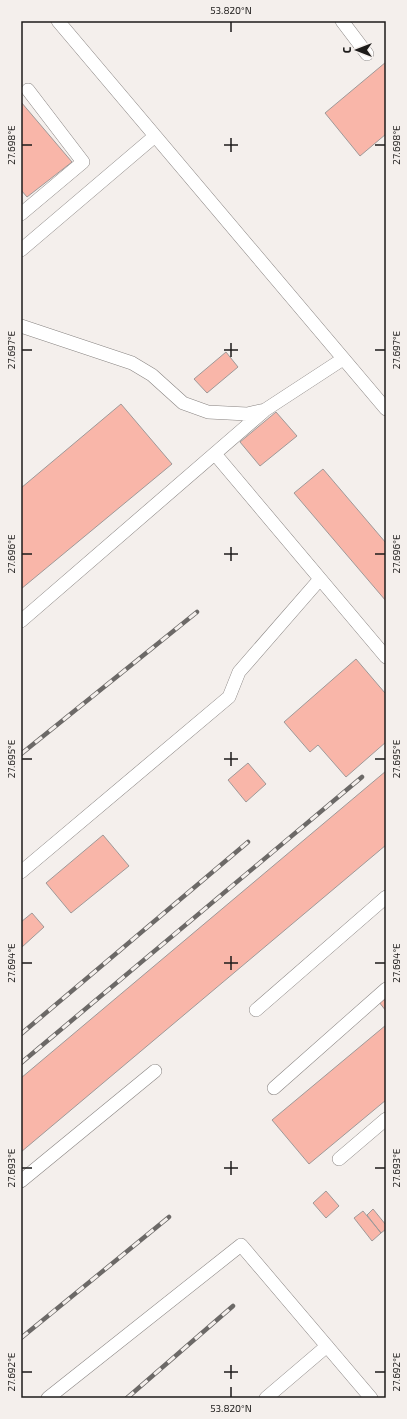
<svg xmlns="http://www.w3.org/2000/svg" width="407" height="1419" viewBox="0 0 407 1419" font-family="'Exo 2',sans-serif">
	<rect width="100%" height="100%" fill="#f4efec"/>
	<path fill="#f9b6a9" stroke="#9f9998" d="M386 62V134L360 156 325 113Z
		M21 102 72 162 27 197 21 190Z
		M226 352 238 367 207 393 194 379Z
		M121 404 172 464 21 589V488Z
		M276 412 297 436 260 466 240 442Z
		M323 469 386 543V601L294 493Z
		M356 659 385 693 386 692V742L346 777 318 745 310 752 284 722Z
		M248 763 266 784 246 802 228 780Z
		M386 771V845L21 1152V1078Z
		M103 835 129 866 71 913 46 883Z
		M32 913 44 927 22 947 21 922Z
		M386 997V1011L379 1002Z
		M386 1025V1100L309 1164 272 1120Z
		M326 1191 339 1206 326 1218 313 1203Z
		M373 1209 386 1225V1229L381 1233 367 1215Z
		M363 1211 381 1233 372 1241 354 1218Z"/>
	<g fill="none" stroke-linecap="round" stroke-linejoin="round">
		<g stroke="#898482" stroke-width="14">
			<path id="service" d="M58 21 386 409
				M342 21 367 54
				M21 214 83 162 28 90
				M21 250 155 136
				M21 326 132 363 152 375 183 403 208 412 247 414 265 410 343 359
				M215 454 386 657
				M21 621 264 411
				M21 872 229 697 239 672 320 579
				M256 1010 386 897
				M274 1088 386 989
				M339 1159 386 1119
				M21 1181 155 1071
				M48 1398 241 1245 371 1398
				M266 1398 327 1346"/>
		</g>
		<use href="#service" stroke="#fff" stroke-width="13"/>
		<g stroke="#6c6967" stroke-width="4.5">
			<path id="rail" d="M21 754 197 612
				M21 1034 248 842
				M21 1063 362 777
				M21 1338 169 1217
				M127 1398 233 1306"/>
		</g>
		<use href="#rail" stroke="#f4efec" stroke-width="3" stroke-dasharray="9" stroke-linecap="butt"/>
	</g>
	<path fill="none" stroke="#1d1b1a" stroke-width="1.5" d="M231 22V32M231 138V152M22 145H32M224 145H238M375 145H385M231 343V357M22 350H32M224 350H238M375 350H385M231 547V561M22 554H32M224 554H238M375 554H385M231 752V766M22 759H32M224 759H238M375 759H385M231 956V970M22 963H32M224 963H238M375 963H385M231 1161V1175M22 1168H32M224 1168H238M375 1168H385M231 1365V1379M22 1372H32M224 1372H238M375 1372H385M231 1387V1397"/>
	<rect width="407" height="1419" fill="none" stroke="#f4efec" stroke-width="44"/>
	<g transform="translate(357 50) rotate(270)" stroke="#f4efec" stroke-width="3" paint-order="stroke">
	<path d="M0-3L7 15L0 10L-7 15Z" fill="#1d1b1a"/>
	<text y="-6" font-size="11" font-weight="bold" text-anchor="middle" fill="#1d1b1a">С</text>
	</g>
	<rect x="22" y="22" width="363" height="1375" fill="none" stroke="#1d1b1a" stroke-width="1.5"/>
	<g font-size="10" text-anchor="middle" fill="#1d1b1a">
		<text x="231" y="14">53.820°N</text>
		<text transform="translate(396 145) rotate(-90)" y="4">27.698°E</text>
		<text transform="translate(11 145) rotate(-90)" y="4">27.698°E</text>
		<text transform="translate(396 350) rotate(-90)" y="4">27.697°E</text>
		<text transform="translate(11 350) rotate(-90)" y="4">27.697°E</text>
		<text transform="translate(396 554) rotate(-90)" y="4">27.696°E</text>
		<text transform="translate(11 554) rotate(-90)" y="4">27.696°E</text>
		<text transform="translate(396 759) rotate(-90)" y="4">27.695°E</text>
		<text transform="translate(11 759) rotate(-90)" y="4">27.695°E</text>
		<text transform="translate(396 963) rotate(-90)" y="4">27.694°E</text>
		<text transform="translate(11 963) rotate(-90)" y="4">27.694°E</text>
		<text transform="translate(396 1168) rotate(-90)" y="4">27.693°E</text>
		<text transform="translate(11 1168) rotate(-90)" y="4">27.693°E</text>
		<text transform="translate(396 1372) rotate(-90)" y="4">27.692°E</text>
		<text transform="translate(11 1372) rotate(-90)" y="4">27.692°E</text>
		<text x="231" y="1412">53.820°N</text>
	</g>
</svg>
